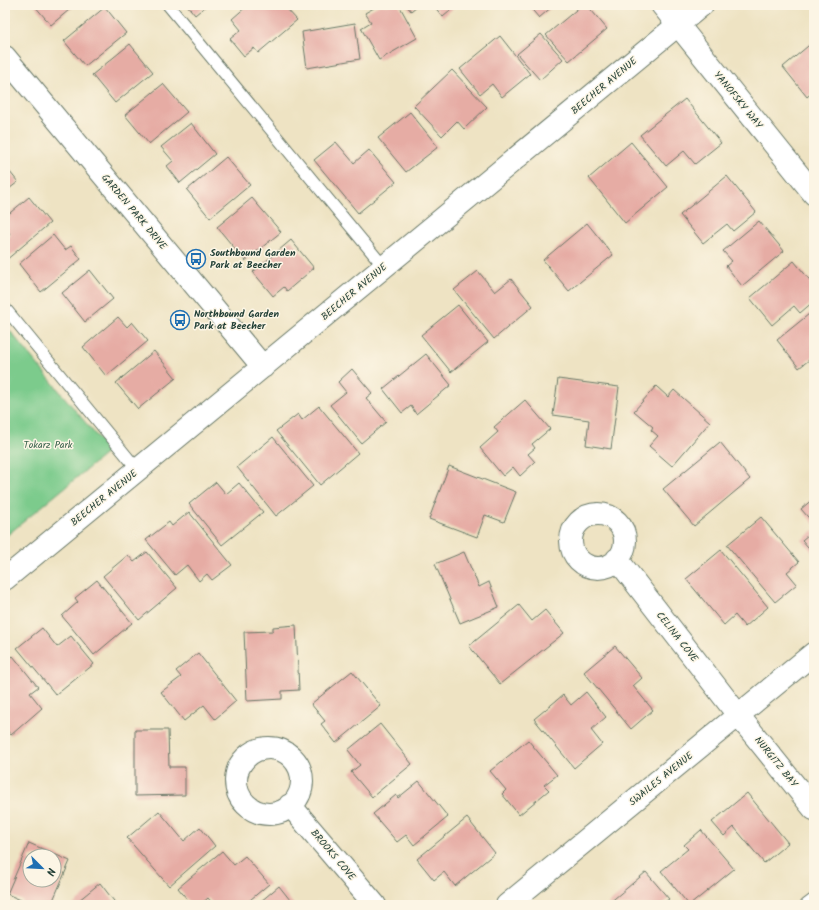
<svg xmlns="http://www.w3.org/2000/svg" width="819" height="910" viewBox="0 0 819 910" font-family="Kalam,sans-serif">
	<rect width="100%" height="100%" fill="#fcf5e5"/>
	<filter id="ink" filterUnits="userSpaceOnUse"><feTurbulence type="fractalNoise" baseFrequency=".025" numOctaves="2"/><feDisplacementMap in="SourceGraphic" scale="8" xChannelSelector="R" yChannelSelector="G"/><feConvolveMatrix kernelMatrix="1 2 1 2 8 2 1 2 1" color-interpolation-filters="sRGB"/></filter>
	<filter id="wash" filterUnits="userSpaceOnUse"><feTurbulence type="fractalNoise" baseFrequency=".012" numOctaves="4" result="noise"/><feDisplacementMap in="SourceGraphic" scale="16" xChannelSelector="R" yChannelSelector="G"/><feGaussianBlur stdDeviation="0.9" result="paint"/><feColorMatrix in="noise" values="0 0 0 0 0 0 0 0 0 0 0 0 0 0 0 0 0 1.4 0 .05"/><feComposite in="paint" operator="in"/></filter>
	<g filter="url(#wash)">
		<rect width="100%" height="100%" fill="#eee3c3"/>
		<path fill="#7ccb8c" stroke="#4e8460" d="M5 325 109 451 5 537Z"/>
		<g id="blocks">
			<path fill="#e6aca4" fill-rule="evenodd" d="M34 5H75L51 25Z
				M187 5H207L195 15Z
				M248 5H291L287 9 297 20 258 53 254 48 244 56 230 39 241 30 232 19Z
				M379 5H399L417 38 379 60 361 28 371 22 365 13Z
				M406 5H418L411 11Z
				M433 5H457L443 17Z
				M528 5H554L539 18Z
				M582 5H587L607 29 569 61 546 35Z
				M105 7 126 33 85 66 64 41Z
				M355 23 360 59 307 68 302 32Z
				M541 34 563 59 540 80 517 54Z
				M500 36 530 74 502 97 492 84 480 94 460 69Z
				M814 41V91L807 97 783 67Z
				M130 44 153 72 115 103 92 75Z
				M452 70 487 107 464 129 457 121 442 136 414 106Z
				M163 84 187 112 149 144 125 115Z
				M685 99 721 143 695 164 684 151 666 166 640 135Z
				M410 112 438 147 406 172 378 138Z
				M191 123 215 154 180 183 167 166 173 161 161 147Z
				M336 142 354 163 369 150 396 182 358 213 314 160Z
				M631 142 668 187 625 223 589 178Z
				M226 157 250 185 210 218 187 190Z
				M5 166 18 182 5 192Z
				M727 176 756 212 733 231 727 224 703 243 680 215Z
				M29 197 50 223 5 261V239L10 234 5 228V217Z
				M252 198 281 232 245 261 217 227Z
				M759 221 784 251 742 286 726 266 732 261 723 251Z
				M587 223 613 255 569 291 543 260Z
				M53 235 65 250 71 246 81 259 41 292 19 264Z
				M291 240 314 268 287 291 284 287 273 296 253 272Z
				M794 261 814 285V301L800 313 794 306 772 325 750 298Z
				M90 270 113 299 85 322 62 293Z
				M478 271 495 292 511 279 533 306 494 339 454 290Z
				M458 305 488 342 451 372 421 335Z
				M814 310V356L799 368 777 340Z
				M118 317 127 327 132 322 148 341 106 376 83 347Z
				M154 351 176 378 138 409 116 383Z
				M426 354 451 385 416 414 411 406 402 413 383 389Z
				M352 369 372 393 366 398 386 422 361 443 330 405 346 392 338 382Z
				M558 379 619 387 611 449 586 445 589 420 553 415Z
				M656 386 668 397 674 390 710 422 672 466 649 446 658 436 651 430 653 427 634 411Z
				M525 400 550 429 532 444 535 448 528 454 535 462 520 476 513 467 503 476 480 448 498 432 494 427Z
				M319 406 358 453 320 485 276 431 298 414 302 420Z
				M273 437 313 486 276 516 237 467Z
				M720 442 750 479 694 526 663 489Z
				M449 466 516 492 504 522 485 515 477 537 429 519Z
				M216 482 226 494 239 483 263 512 222 545 189 504Z
				M814 498V524L801 509Z
				M189 512 232 565 212 580 207 574 199 581 187 565 175 575 146 540 169 522 172 526Z
				M761 517 799 562 787 572 797 584 775 602 727 545Z
				M814 530V554L802 540Z
				M721 550 768 607 745 627 735 615 724 625 686 579Z
				M147 552 177 588 139 620 103 576 128 555 134 562Z
				M464 552 479 587 489 582 499 607 460 623 435 564Z
				M97 580 132 623 94 655 62 616 78 602 75 598Z
				M519 605 532 621 545 610 564 633 500 684 469 646Z
				M296 625 299 690 282 691V699L247 701 244 632 273 631V627Z
				M42 628 57 647 71 636 94 664 56 695 17 648Z
				M615 646 642 678 633 686 653 710 631 729 584 672Z
				M198 653 236 701 215 719 204 705 184 721 161 692 181 677 176 671Z
				M13 656 38 687 30 693 42 708 11 735 5 728V662Z
				M352 671 381 706 336 743 321 724 325 721 311 704Z
				M586 692 606 717 591 730 602 744 574 768 534 719 563 695 571 705Z
				M380 724 412 764 372 797 351 772 360 765 348 750Z
				M135 730H168L169 767H185V795L135 796Z
				M528 740 557 775 544 785 549 790 519 815 502 794 506 790 490 771Z
				M419 781 448 817 414 845 406 835 397 842 373 814 396 795 398 798Z
				M747 793 788 843 764 863 734 827 724 836 712 822Z
				M159 811 184 841 200 827 215 846 169 886 127 838Z
				M467 818 495 853 455 886 444 872 434 880 417 859Z
				M701 830 734 869 690 905H689L661 871 688 849 684 845Z
				M29 843 70 861 51 905H21L23 901 7 894ZM30 856H54V880H30Z
				M222 851 234 865 245 856 269 884 244 905H214L208 898 200 905H192L178 888Z
				M646 872 669 899 661 905H609L608 904Z
				M100 883 117 905H73Z
				M279 886 294 905H256L266 897Z"/>
		</g>
	</g>
	<g filter="url(#ink)">
		<use href="#blocks" fill-opacity="0" stroke="#677766" stroke-width="1"/>
		<g fill="none" stroke-linecap="round" stroke-linejoin="round">
			<g stroke="#677766" stroke-width="13">
				<path id="service" d="M168 5 384 267
					M5 308 138 470
					M806 905 814 899"/>
			</g>
			<g stroke="#677766" stroke-width="24">
				<path id="minor" d="M662 5 814 194
					M571 541a27 27 0 1 1 54 0a27 27 0 1 1-54 0Z
					M617 559 738 715 814 809
					M236 781a33 33 0 1 1 66 0a33 33 0 1 1-66 0Z
					M290 805 375 905
					M507 905 814 653"/>
			</g>
			<g stroke="#677766" stroke-width="24">
				<path id="tertiary" d="M5 57 263 367
					M5 579 702 5"/>
			</g>
			<use href="#service" stroke="#fff" stroke-width="11"/>
			<use href="#minor" stroke="#fff" stroke-width="22"/>
			<use href="#tertiary" stroke="#fff" stroke-width="22"/>
		</g>
	</g>
	<defs>
		<g id="bus-ring" transform="scale(1)"><circle r="9.5" fill="#fcf5e5" stroke="#1f6fb2" stroke-width="1.5"/><path d="M-5-6H5V4H4V6H2V4H-2V6H-4V4H-5ZM-3.5-4V0h7V-4ZM-3.5 1.2v1.5H-2V1.2ZM2 1.2v1.5H3.5V1.2Z" fill="#1f6fb2"/></g>
	</defs>
	<g fill-rule="evenodd">
		<use href="#bus-ring" x="196" y="259"/>
		<use href="#bus-ring" x="180" y="320"/>
	</g>
	<g text-anchor="middle" dominant-baseline="central" stroke-width="3" stroke-linejoin="round" paint-order="stroke">
		<g font-size="10" fill="#1f3d34" stroke="#fcf5e5">
			<text transform="translate(604 86) rotate(-40)">BEECHER AVENUE</text>
			<text transform="translate(738 100) rotate(51)">YANOFSKY WAY</text>
			<text transform="translate(134 212) rotate(50)">GARDEN PARK DRIVE</text>
			<text transform="translate(354 292) rotate(-40)">BEECHER AVENUE</text>
			<text transform="translate(104 498) rotate(-39)">BEECHER AVENUE</text>
			<text transform="translate(677 637) rotate(52)">CELINA COVE</text>
			<text transform="translate(776 762) rotate(51)">NURGITZ BAY</text>
			<text transform="translate(661 779) rotate(-39)">SWAILES AVENUE</text>
			<text transform="translate(333 855) rotate(50)">BROOKS COVE</text>
		</g>
		<g font-size="10" font-weight="bold" fill="#1f3d34" stroke="#fcf5e5" text-anchor="start">
			<text x="210" y="253">Southbound Garden<tspan x="210" dy="12">Park at Beecher</tspan></text>
			<text x="194" y="314">Northbound Garden<tspan x="194" dy="12">Park at Beecher</tspan></text>
		</g>
		<g font-size="10" fill="#36604a" stroke="#fcf5e5">
			<text x="48" y="445">Tokarz Park</text>
		</g>
	</g>
	<rect width="819" height="910" fill="none" stroke="#fcf5e5" stroke-width="20"/>
	<g transform="translate(42 868) rotate(114)"><circle r="19" fill="#fcf5e5" stroke="#a4ab9e"/>
	<path d="M0-3L7 15L0 10L-7 15Z" fill="#1f6fb2"/>
	<text y="-6" font-size="11" font-weight="bold" text-anchor="middle" fill="#1f3d34">N</text>
	</g>
</svg>
